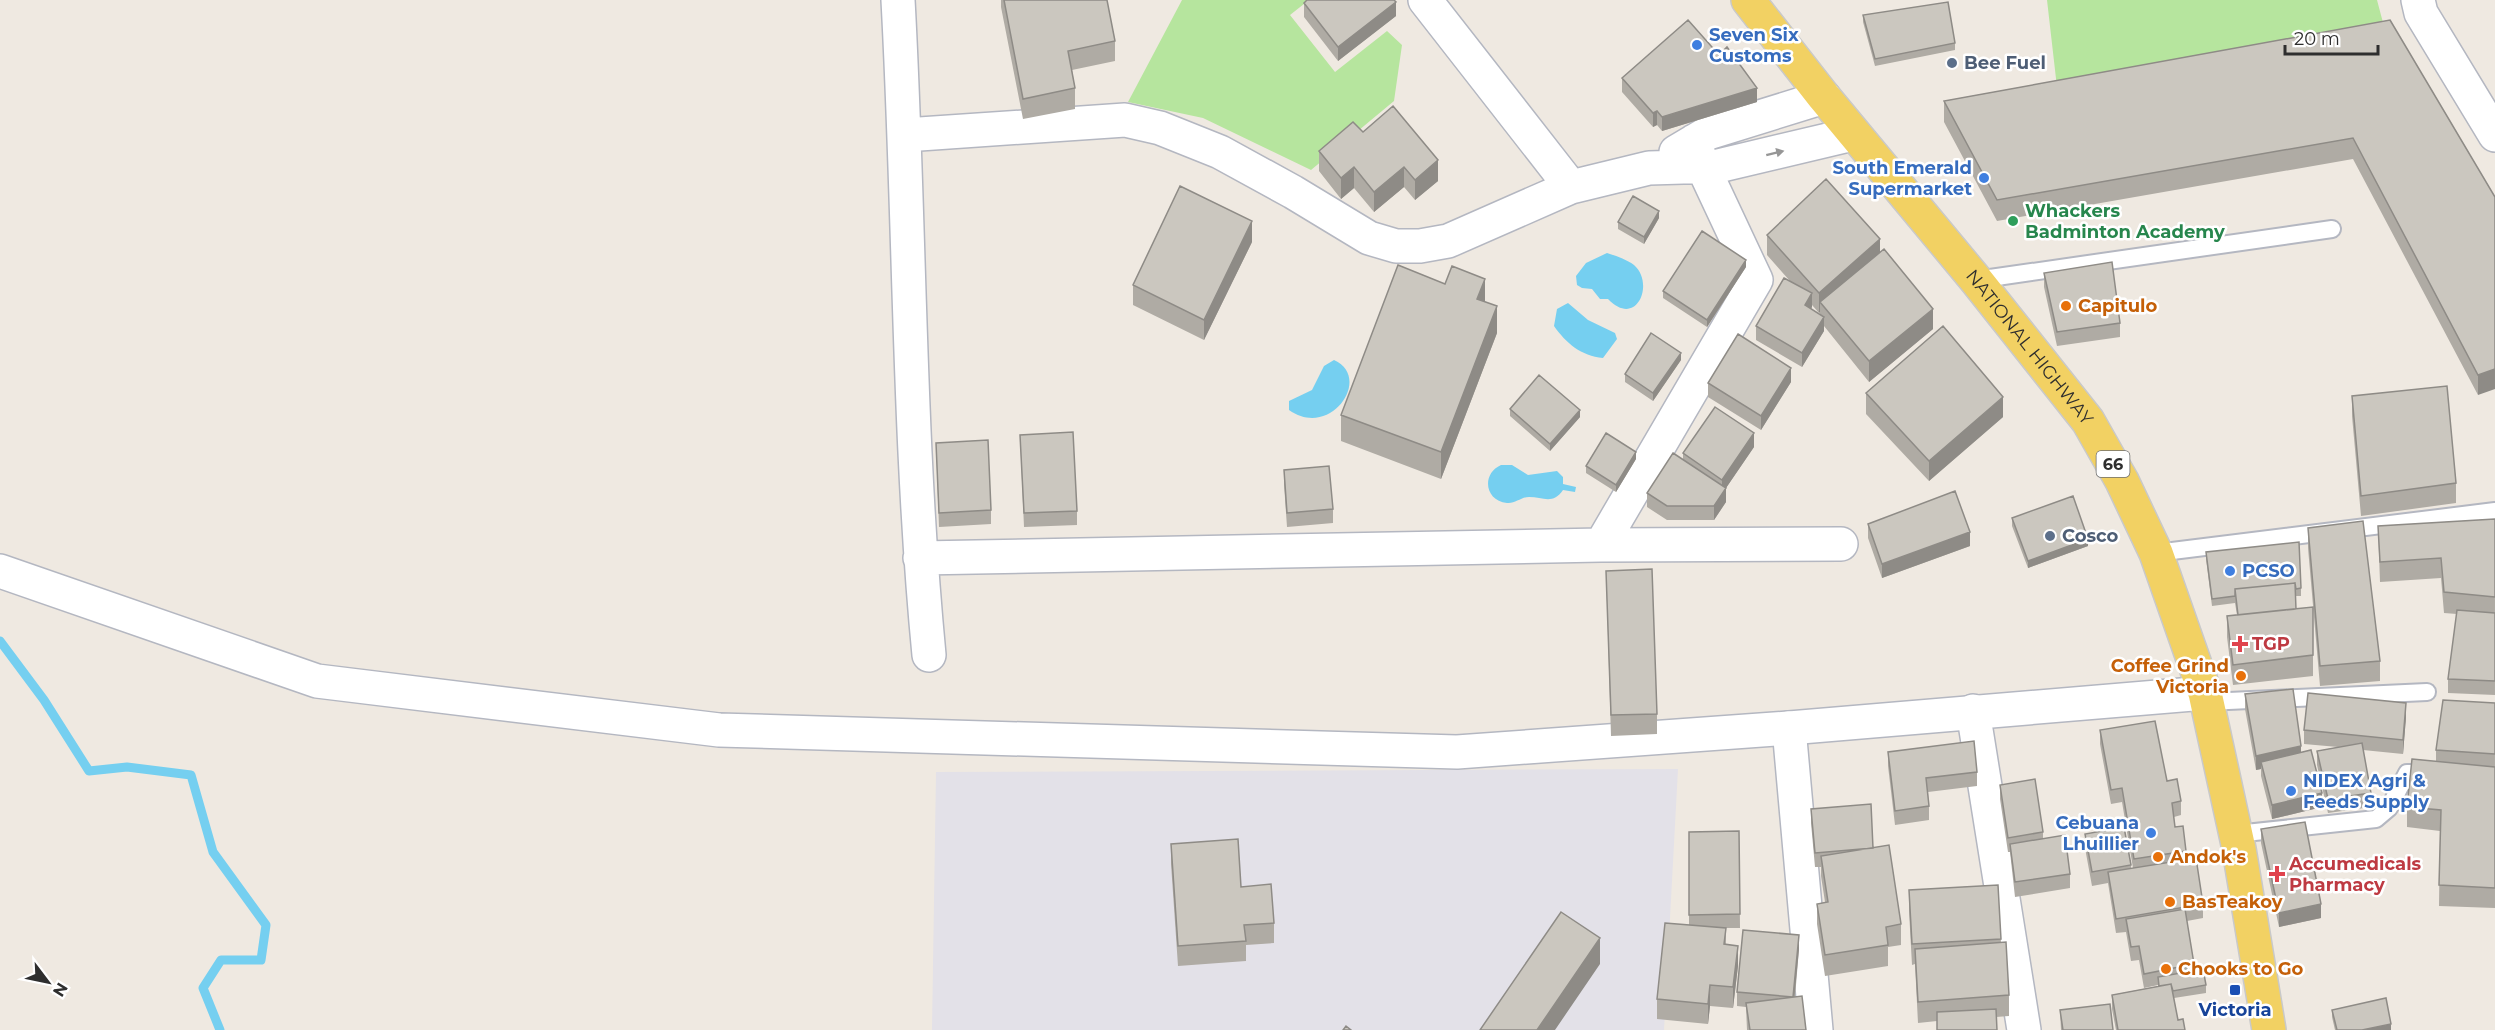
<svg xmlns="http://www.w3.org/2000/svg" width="2495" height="1030" viewBox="0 0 2495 1030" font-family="Montserrat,sans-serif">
	<rect width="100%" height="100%" fill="#efe9e1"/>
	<path fill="#e3e1e8" d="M1678 769 1664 1030H932L936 772Z"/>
	<path fill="#b6e59e" d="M1182 0H1309L1290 15 1335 72 1387 31 1402 45 1394 101 1311 170 1203 118 1128 102Z
		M2047 0H2377L2386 34 2058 96Z"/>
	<path fill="#75cff0" d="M1607 253C1616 256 1626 259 1634 265 1655 283 1637 329 1608 299H1600L1592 289 1582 288 1577 285 1576 276 1586 263Z
		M1568 303 1588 320 1615 333 1617 339 1603 358C1581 356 1566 343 1554 326L1557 309Z
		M1334 360C1373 377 1331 440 1289 410V401L1312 390 1324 366Z
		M1501 465H1512L1528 475 1557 471 1563 477V484L1576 487 1575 492 1563 490C1553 505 1543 497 1529 497 1521 497 1515 504 1507 503 1485 501 1481 474 1501 465Z"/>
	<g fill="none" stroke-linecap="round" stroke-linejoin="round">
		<path stroke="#75cff0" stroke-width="9" d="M0 641 44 700 89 771 127 767 191 775 213 852 266 925 261 960H221L203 988 220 1030"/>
		<g stroke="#b4b7c1" stroke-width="20">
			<path id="service" d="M1976 280 2332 229
				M2156 553 2495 511
				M2207 702 2427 692
				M2236 834 2376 819 2389 808 2407 773H2431"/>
		</g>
		<g stroke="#b4b7c1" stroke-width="36">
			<path id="minor" d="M898 0C910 218 908 438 929 655
				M1425 0 1571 187
				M2418 0 2421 13 2495 135
				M905 135 1125 120 1160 128 1220 152 1293 192 1369 238 1396 246H1420L1448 241 1571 187 1649 168 1718 166 1853 134
				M1676 152 1708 133 1824 97
				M1601 545 1756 280 1703 167 1694 141
				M920 558 1601 545 1841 544
				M1973 711 2024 1030
				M1789 728 1816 1030"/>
		</g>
		<g stroke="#b4b7c1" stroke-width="36">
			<path id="tertiary" d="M0 571 317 681 719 730 1457 752 1789 728 2205 693"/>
		</g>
		<g stroke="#c9c9c9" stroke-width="36">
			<g id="primary">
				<path id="s1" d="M1748 0 1824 97 1976 280 2088 421 2122 481 2156 553 2205 693 2239 849 2269 1030"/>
			</g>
		</g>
		<use href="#service" stroke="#fff" stroke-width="16"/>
		<use href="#minor" stroke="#fff" stroke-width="33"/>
		<use href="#tertiary" stroke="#fff" stroke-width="33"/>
		<use href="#primary" stroke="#f2d163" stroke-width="33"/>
	</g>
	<path fill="#afaba4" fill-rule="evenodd" d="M1001 0H1107L1115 41V61L1072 70 1075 88V109L1023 119 1001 7Z
		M1304 3 1396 16 1338 61 1304 17Z
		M1863 15 1955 43V50L1875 66 1863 22Z
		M2390 20 2495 197 2478 395 2353 159 1997 221 1944 122V101Z
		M1622 78 1757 102 1662 131 1657 125 1653 127 1622 92Z
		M1363 132 1438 181 1415 200 1404 187 1374 212 1354 188 1341 199 1319 171V151Z
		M1659 218 1644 244 1618 229V222Z
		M1767 235 1880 253 1933 329 1869 382 1824 326V331L1802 367 1756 340V326L1790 281 1767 255ZM1812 305 1819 313 1820 312V315L1811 309Z
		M1252 242 1204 340 1133 305V285Z
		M1746 267 1707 327 1663 298V291Z
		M2044 273 2120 323V337L2057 346 2044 287Z
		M1485 302 1497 333 1441 479 1341 441V415Z
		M1681 360 1653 401 1625 382V374Z
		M1791 382 1761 430 1708 397V383Z
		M1866 393 2003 417 1929 481 1866 414Z
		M2352 396 2456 483V503L2361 516 2352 416Z
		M1510 409 1580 417 1550 451 1510 416Z
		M1020 435 1077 511V525L1024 527Z
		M936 443 991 510V524L939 527Z
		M1754 447 1726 488V502L1714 520H1667L1647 507V493L1683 460V453Z
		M1636 459 1616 492 1586 473V466Z
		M1284 470 1333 509V523L1287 527 1284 484Z
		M2012 518 2088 546 2028 568 2012 526Z
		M2495 519V695L2448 693V679L2457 614 2444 613 2441 578 2380 582 2378 526Z
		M1868 524 1970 546 1882 578 1868 538Z
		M2308 528 2380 661V681L2320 686 2308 548Z
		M2206 552 2301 588V596H2296V609L2313 607V676L2233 685 2227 637V616L2237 615 2235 603 2212 606 2206 559Z
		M1606 571 1657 714V734L1611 736Z
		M2245 694 2301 752 2322 807 2272 819 2261 776V769L2256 770 2245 709Z
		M2495 703V908L2439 906 2440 831 2407 827V807L2436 761V750Z
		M2406 717 2403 754 2363 750 2371 793V807L2328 813 2317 765V751L2338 747 2304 744V730Z
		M2100 730 2167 781 2181 801V815L2174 817 2175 827 2186 851V860L2203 904V918L2187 921 2194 964V971L2206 985V993L2174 998 2178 1020 2185 1030H2116L2112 1009V995L2158 986V985L2144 988 2139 960 2131 961 2126 932 2116 933 2108 883 2092 886 2085 848V834L2131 865V868H2133L2122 802 2111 804 2100 744Z
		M1888 752 1977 772V786L1928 792 1929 806V820L1895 825 1888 766Z
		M2000 785 2043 832V839L2070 874V888L2015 897 2010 852H2008L2000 799Z
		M1811 809 1873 848 1901 924V945L1888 947V966L1825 976 1817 924V904L1825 902 1821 876V867H1815L1811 823Z
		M2261 829 2321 918 2279 927 2261 843Z
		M1739 831 1740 928H1726V945L1738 966 1733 1008 1710 1006 1708 1024 1657 1019V999L1689 925V832Z
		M1171 844 1241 887 1274 923V943L1246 945V961L1178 966 1171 864Z
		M1998 885 2001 943 2009 995V1016L1996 1017 1997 1030H1937V1021L1918 1023 1915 964 1912 965 1909 911V890Z
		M1799 949 1795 997 1806 1030H1747L1746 1007 1737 1006V992Z
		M2060 1010 2113 1030H2061Z
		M2332 1010 2391 1030H2335L2332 1017Z"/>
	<path fill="#8e8b86" d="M1396 2V16L1338 61V47Z
		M1757 88V102L1662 131V117Z
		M1657 111V125L1653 127V113Z
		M1438 160V181L1415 200V180Z
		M1354 167V188L1341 199V178Z
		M1404 167V187L1374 212V192Z
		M1659 211V218L1644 244V237Z
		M1252 221V242L1204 340V320Z
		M1880 239V260L1820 302V312L1819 313V293Z
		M1746 260V267L1707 327V320Z
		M1485 279V305L1477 299Z
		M1812 293V307L1805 320V305Z
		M1497 306V333L1441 479V452Z
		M1933 309V329L1869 382V361Z
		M1824 317V331L1802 367V353Z
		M1681 353V360L1653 401V393Z
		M1791 368V382L1761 430V416Z
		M2495 369V389L2478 395V375Z
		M2003 397V417L1929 481V461Z
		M1580 410V417L1550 451V444Z
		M1754 433V447L1726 488V502L1714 520V506L1722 494V480Z
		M1636 452V459L1616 492V485Z
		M1970 532V546L1882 578V564Z
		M2088 539V546L2028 568V561Z
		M2406 703V717L2403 754V740Z
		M2301 746V760L2261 762V769L2256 770V756Z
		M2322 793V807L2272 819V805Z
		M2321 904V918L2279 927V913Z
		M1799 935V949L1793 1011V997Z
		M1600 938V964L1555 1030H1537Z
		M1738 946V966L1733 1008V987Z
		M1710 985V1006L1708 1024V1004Z
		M2391 1024V1030H2362Z"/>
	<path fill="#cbc7bf" stroke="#8e8b86" stroke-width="1.5" d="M1004 0H1107L1115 41 1068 51 1075 88 1023 99Z
		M1307 0H1394L1396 2 1338 47 1304 3Z
		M1948 2 1955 43 1875 59 1863 15Z
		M1688 20 1719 55 1727 47 1757 88 1662 117 1657 111 1653 113 1622 78Z
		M2390 20 2495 197V369L2478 375 2353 138 1997 200 1944 101Z
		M1393 106 1438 160 1415 180 1404 167 1374 192 1354 167 1341 178 1319 151 1353 122 1363 132Z
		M1826 179 1880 239 1819 293 1767 235Z
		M1180 186 1252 221 1204 320 1133 285Z
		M1633 196 1659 211 1644 237 1618 222Z
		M1702 231 1746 260 1707 320 1663 291Z
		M1884 249 1933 309 1869 361 1820 302Z
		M2112 262 2120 323 2057 332 2044 273Z
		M1398 265 1445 284 1452 266 1485 279 1477 299 1497 306 1441 452 1341 415Z
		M1784 278 1812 293 1805 305 1824 317 1802 353 1756 326Z
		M1943 326 2003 397 1929 461 1866 393Z
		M1651 333 1681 353 1653 393 1625 374Z
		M1738 334 1791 368 1761 416 1708 383Z
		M1539 375 1580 410 1550 444 1510 409Z
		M2447 386 2456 483 2361 496 2352 396Z
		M1715 407 1754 433 1722 480 1683 453Z
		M1073 432 1077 511 1024 513 1020 435Z
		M1606 433 1636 452 1616 485 1586 466Z
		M988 440 991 510 939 513 936 443Z
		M1673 453 1726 488 1714 506H1667L1647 493Z
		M1329 466 1333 509 1287 513 1284 470Z
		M1955 491 1970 532 1882 564 1868 524Z
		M2073 496 2088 539 2028 561 2012 518Z
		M2495 519V597L2444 592 2441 558 2380 562 2378 526Z
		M2363 521 2380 661 2320 666 2308 528Z
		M2299 542 2301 588 2296 589 2295 583 2235 589V596L2212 599 2206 552Z
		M1652 569 1657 714 1611 715 1606 571Z
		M2295 583 2296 609 2238 615 2235 589Z
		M2313 607V655L2233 665 2227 616Z
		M2457 610 2495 613V681L2448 679Z
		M2293 689 2301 746 2256 756 2245 694Z
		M2308 693 2406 703 2403 740 2304 730Z
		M2443 700 2495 703V754L2436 750Z
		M2155 721 2167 781 2177 779 2181 801 2172 803 2175 827 2183 826 2186 851 2134 859 2122 788 2111 790 2100 730Z
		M1974 741 1977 772 1926 778 1929 806 1895 811 1888 752Z
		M2362 743 2371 793 2328 799 2317 751Z
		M2311 750 2322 793 2272 805 2261 762Z
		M2412 759 2495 767V888L2439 885 2441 810 2407 807Z
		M2035 779 2043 832 2008 838 2000 785Z
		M1871 804 1873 848 1815 853 1811 809Z
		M2305 822 2321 904 2279 913 2261 829Z
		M2124 827 2131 865 2092 872 2085 834Z
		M1739 831 1740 914 1689 915V832Z
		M2065 835 2070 874 2015 882 2010 844Z
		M1238 839 1241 887 1271 884 1274 923 1244 925 1246 941 1178 946 1171 844Z
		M1889 845 1901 924 1886 927 1888 945 1825 955 1817 904 1828 902 1821 856Z
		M2196 858 2203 904 2116 919 2108 872Z
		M1998 885 2001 939 1912 944 1909 890Z
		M2185 909 2194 964 2144 974 2139 946 2131 947 2126 919Z
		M1561 912 1600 938 1537 1030H1480Z
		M1665 923 1726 928 1724 944 1738 946 1733 987 1710 985 1708 1004 1657 999Z
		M1743 930 1799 935 1793 997 1737 992Z
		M2006 942 2009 995 1918 1002 1915 949Z
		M2203 969 2206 985 2173 991 2171 984 2159 986 2158 977Z
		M2171 984 2178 1020 2183 1019 2185 1030H2118L2112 995Z
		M1802 996 1806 1030H1750L1746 1003Z
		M2386 998 2391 1024 2362 1030H2337L2332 1010Z
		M2110 1004 2113 1030H2063L2060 1010Z
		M1996 1009 1997 1030H1937V1012Z
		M1346 1026 1351 1030H1343Z"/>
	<defs><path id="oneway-solid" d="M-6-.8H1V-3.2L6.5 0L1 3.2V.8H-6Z" transform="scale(1.5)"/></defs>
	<use fill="#969696" href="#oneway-solid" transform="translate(1775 153) rotate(-14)"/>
	<g fill="#3f7fe0" stroke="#fff" stroke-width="2">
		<circle cx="1697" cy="45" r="6"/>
		<circle cx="1984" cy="178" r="6"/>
		<circle cx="2230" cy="571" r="6"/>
		<circle cx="2291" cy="791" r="6"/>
		<circle cx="2151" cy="833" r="6"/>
	</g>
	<g fill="#5c6f8a" stroke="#fff" stroke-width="2">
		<circle cx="1952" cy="63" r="6"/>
		<circle cx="2050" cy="536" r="6"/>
	</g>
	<circle fill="#2e9e5b" stroke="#fff" stroke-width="2" cx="2013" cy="221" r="6"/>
	<g fill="#e8710a" stroke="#fff" stroke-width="2">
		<circle cx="2066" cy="306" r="6"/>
		<circle cx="2241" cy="676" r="6"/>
		<circle cx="2158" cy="857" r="6"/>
		<circle cx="2170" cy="902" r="6"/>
		<circle cx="2166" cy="969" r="6"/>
	</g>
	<g fill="#e0444e" stroke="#fff" stroke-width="2">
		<path d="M2237 635h6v6h6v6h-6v6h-6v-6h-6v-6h6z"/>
		<path d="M2274 865h6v6h6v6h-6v6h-6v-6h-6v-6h6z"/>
	</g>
	<rect fill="#1a4fb4" stroke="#fff" stroke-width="2" x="2229" y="984" width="12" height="12" rx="3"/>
	<g text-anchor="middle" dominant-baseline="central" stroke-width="5" stroke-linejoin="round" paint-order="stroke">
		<rect fill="#fff" stroke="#6d6d6d" stroke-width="1.5" x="2096.5" y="451" width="33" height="26" rx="4.5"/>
		<g font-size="16" font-weight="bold" fill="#2e2e2e">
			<text x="2113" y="464">66</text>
		</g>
		<g font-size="18" font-weight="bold" fill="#366cbe" stroke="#fff" text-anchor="start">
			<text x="1709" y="35">Seven Six<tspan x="1709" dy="21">Customs</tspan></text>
			<text x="1972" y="168" text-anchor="end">South Emerald<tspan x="1972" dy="21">Supermarket</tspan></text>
			<text x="2242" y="571">PCSO</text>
			<text x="2303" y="781">NIDEX Agri &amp;<tspan x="2303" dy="21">Feeds Supply</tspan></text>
			<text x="2139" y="823" text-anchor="end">Cebuana<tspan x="2139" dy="21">Lhuillier</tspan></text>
		</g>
		<g font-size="18" font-weight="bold" fill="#4e5e75" stroke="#fff" text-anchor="start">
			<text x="1964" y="63">Bee Fuel</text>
			<text x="2062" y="536">Cosco</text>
		</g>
		<g font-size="18" font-weight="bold" fill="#27864d" stroke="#fff" text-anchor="start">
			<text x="2025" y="211">Whackers<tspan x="2025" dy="21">Badminton Academy</tspan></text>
		</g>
		<g font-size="18" font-weight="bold" fill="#c56008" stroke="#fff" text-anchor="start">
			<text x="2078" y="306">Capitulo</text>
			<text x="2229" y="666" text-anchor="end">Coffee Grind<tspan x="2229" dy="21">Victoria</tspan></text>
			<text x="2170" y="857">Andok's</text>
			<text x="2182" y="902">BasTeakoy</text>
			<text x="2178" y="969">Chooks to Go</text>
		</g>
		<g font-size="18" fill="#2e2e2e" stroke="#fff">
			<text stroke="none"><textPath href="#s1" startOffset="447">NATIONAL HIGHWAY</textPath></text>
		</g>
		<g font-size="18" font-weight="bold" fill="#be3a42" stroke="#fff" text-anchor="start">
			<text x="2252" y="644">TGP</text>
			<text x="2289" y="864">Accumedicals<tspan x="2289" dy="21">Pharmacy</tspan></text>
		</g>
		<g font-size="18" font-weight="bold" fill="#164399" stroke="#fff">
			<text x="2235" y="1010">Victoria</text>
		</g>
	</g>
	<g transform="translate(48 982) rotate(122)" stroke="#ffffff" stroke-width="4.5" paint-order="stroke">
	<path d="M0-4.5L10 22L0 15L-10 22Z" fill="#2e2e2e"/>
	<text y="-9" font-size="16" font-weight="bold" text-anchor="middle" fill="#2e2e2e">N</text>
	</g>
	<path d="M2285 45v9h93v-9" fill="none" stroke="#2e2e2e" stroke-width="3"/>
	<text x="2294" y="45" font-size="18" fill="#2e2e2e" stroke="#ffffff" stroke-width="4.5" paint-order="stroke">20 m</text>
</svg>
